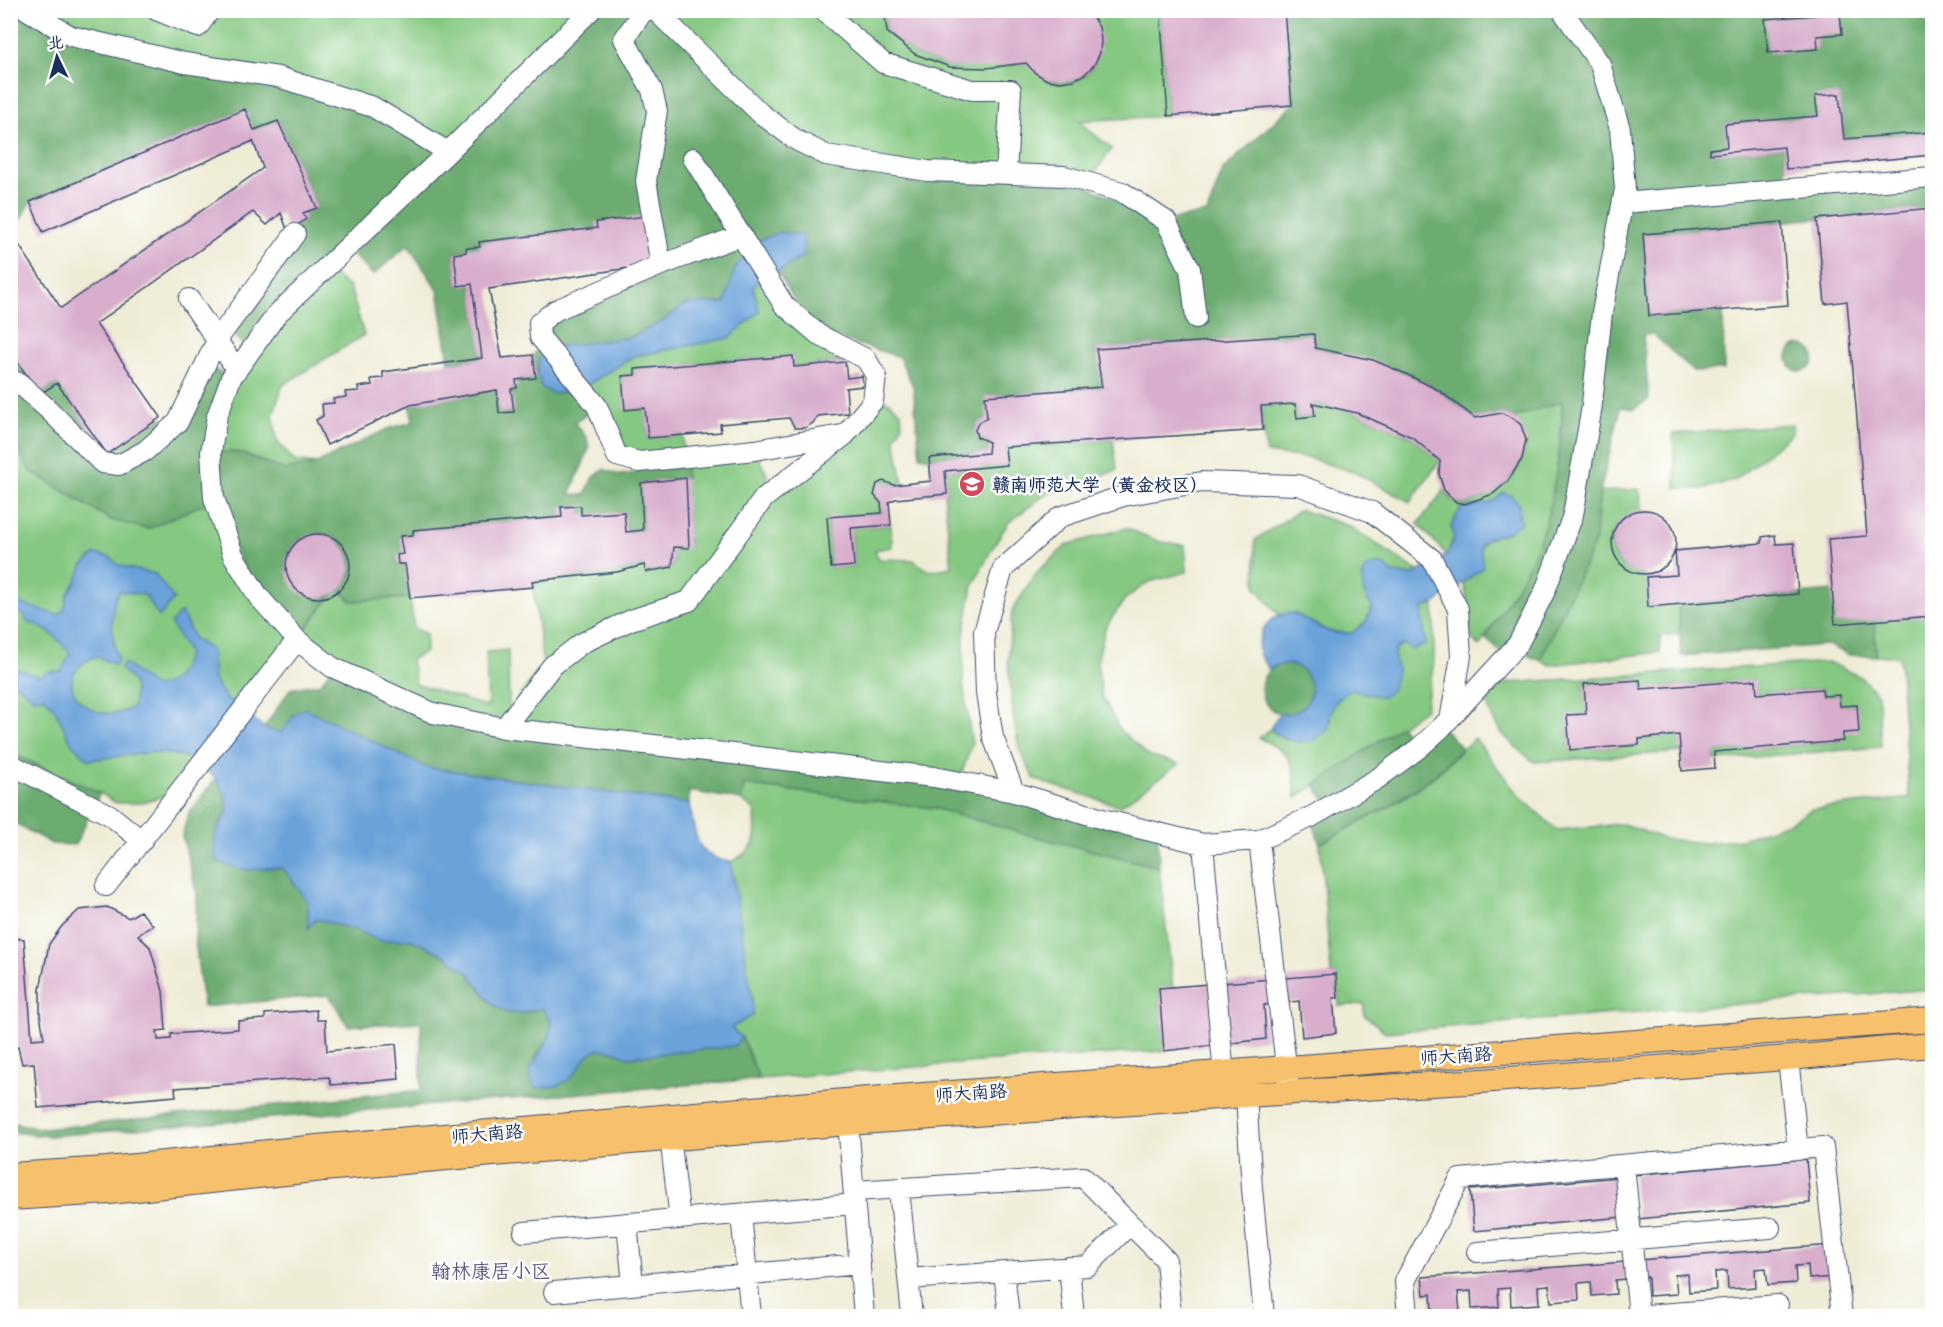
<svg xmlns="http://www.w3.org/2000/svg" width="1943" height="1327" viewBox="0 0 1943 1327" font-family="Mali,'LXGW WenKai TC',sans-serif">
	<rect width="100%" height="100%" fill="#fff"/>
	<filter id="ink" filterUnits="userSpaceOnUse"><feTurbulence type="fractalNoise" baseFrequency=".0167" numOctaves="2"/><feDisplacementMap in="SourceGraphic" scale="12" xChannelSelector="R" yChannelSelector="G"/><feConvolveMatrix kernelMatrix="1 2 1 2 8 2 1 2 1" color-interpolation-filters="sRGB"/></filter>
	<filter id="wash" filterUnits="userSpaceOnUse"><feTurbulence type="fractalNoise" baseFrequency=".008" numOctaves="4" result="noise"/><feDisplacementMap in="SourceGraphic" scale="24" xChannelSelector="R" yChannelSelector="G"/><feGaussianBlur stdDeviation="1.35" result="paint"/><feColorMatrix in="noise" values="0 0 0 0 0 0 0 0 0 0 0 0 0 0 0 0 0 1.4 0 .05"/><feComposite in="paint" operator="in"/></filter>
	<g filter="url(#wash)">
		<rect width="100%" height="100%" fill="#efecd6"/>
		<path fill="#85c881" stroke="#507c70" stroke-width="1.5" d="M27 11H591L448 152 71 36Z
			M655 11H884L887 32 915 54 950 67 1026 63C1033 68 1040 77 1048 80 1090 96 1119 40 1086 11H1160L1168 116 1078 121 1112 149 1088 182 928 171 796 140Z
			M325 268 350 288 364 335 283 385 273 414 277 441 294 461 316 464 285 470 238 452H211L231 378Z
			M768 278 784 305 866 359 794 367 793 356 635 369V375L622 376 626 410 645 408 648 438 683 435 684 456 755 450 766 472 772 491 873 401H888L901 412 902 425 895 438 903 484 894 485 883 481 875 487 874 495 881 503 882 513 827 518 831 568 854 566 851 528 891 525 892 547 875 550 879 559 913 560 929 571 952 567 944 494H947L945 471 1006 465 1005 447 1113 440 1117 470 1045 495 1008 523 990 552 973 586 964 635 963 683 972 744 959 781 433 713 298 640 179 791 142 803H116L100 793 11 753 10 434 29 470 111 520 214 498 298 639 331 596 340 590 352 601 410 598 414 628 426 634V651L411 660 416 684 488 707 486 652 508 650 509 711 543 665 532 581 617 572 644 565 646 572 672 567 674 547H689L684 456H617L582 388 634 356 729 338 753 286Z
			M1562 400C1562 446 1553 514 1534 555 1520 585 1497 618 1479 647L1469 635 1466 593 1463 582C1468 579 1469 576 1471 570 1480 545 1481 537 1509 532L1504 493 1490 503 1461 508 1454 537 1447 555 1418 524 1444 490C1447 494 1452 500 1457 503 1464 506 1472 502 1479 499 1510 488 1544 446 1513 418Z
			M1313 403 1357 413 1412 437 1440 461 1410 502 1356 473 1309 458 1266 453 1261 406 1295 404 1297 418 1315 416Z
			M1792 424V433L1735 480 1702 489 1676 488 1673 434Z
			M1639 489 1643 510C1616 514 1599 542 1621 565 1628 572 1639 571 1646 577L1649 607 1678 604 1680 633 1660 637V652L1550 665 1540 660 1594 544 1600 492Z
			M1300 510 1349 526 1419 572 1411 576 1391 573 1372 607 1366 622 1352 633 1328 631 1294 613 1279 615 1256 588 1255 540Z
			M1126 528 1160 542 1185 545 1187 572 1149 582 1125 599 1105 628 1097 662 1102 696 1120 730 1148 755 1179 764 1120 806 1035 780 1019 749 1013 715 1008 661 1012 611 1036 573 1067 545Z
			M1434 604V662L1425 709 1296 798C1293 762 1294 754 1259 738L1270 729 1285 740 1328 730C1331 707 1331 703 1351 689L1383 696 1397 670 1394 655 1396 648 1404 644H1425L1421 609Z
			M1932 616V989L1385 1032 1364 1015V1004L1339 1006 1336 974H1331L1320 844C1357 823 1406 801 1437 774 1450 762 1461 749 1475 738L1518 795 1557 830 1623 824 1664 839 1705 843 1741 839 1791 822 1812 809 1909 798 1899 656H1876L1874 620Z
			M1828 662 1861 677 1878 695 1881 747 1715 760 1714 752 1843 741V733L1857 705 1840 706 1839 695 1823 696 1822 689 1757 694 1755 680 1641 689 1640 680 1584 684 1586 714 1567 716 1570 750 1639 745V739L1679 735 1681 752 1534 762C1512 744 1492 730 1487 701L1497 688 1507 683Z
			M744 785 934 808 1029 835 1159 867 1173 988 1159 989 1164 1051 993 1061 759 1079 742 1038 731 1028 753 1014 731 862C759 847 756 841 755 811L741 800Z"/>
		<path fill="#6cac6f" stroke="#446e66" stroke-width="1.5" d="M11 11H27L71 36 373 107 448 152 591 11H655L760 113 826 155 1064 176 1166 221 1207 213 1223 170 1292 105 1284 11H1932V132L1844 139 1839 94 1818 116 1725 124 1727 147 1710 149 1711 154 1784 147 1786 189 1932 177V208L1643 234 1649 316 1723 311 1724 370 1693 371 1653 334 1643 335 1649 399 1634 409 1621 407 1600 492 1594 544 1540 660 1531 657 1518 644 1506 657 1485 638C1500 612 1522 582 1534 554 1552 515 1563 444 1562 401L1513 418 1502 413 1475 418C1463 409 1451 398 1438 390 1401 366 1358 357 1315 348L1314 334 1096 349 1102 387 986 396 987 418 978 423 975 430 978 437 989 442 988 453 929 458 920 456 913 386 899 357C875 349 846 342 824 331 806 322 787 289 778 272L804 256 729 292 726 303 685 304 662 322 632 337 556 347 582 388 597 406 575 423 587 438 589 449 570 494 585 495 592 479 604 469 619 475 637 473 639 462 684 456 686 478 642 483 643 530 626 532 624 512 581 515 580 506 561 507 562 517 413 530V535L400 536 403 554 397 555 398 564H405L410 598 351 601 340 590C345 584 350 577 351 569 353 546 329 528 307 536 270 549 284 606 331 596L297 640 258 596 214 499 148 529 111 520 29 470 11 434 10 352 40 394 57 383 107 454 161 417 176 435 209 367 231 378 211 452H238L285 470 316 464 387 429 413 422 410 405 497 390 499 413 513 412 511 389 516 380 536 377 533 355 544 343 539 323 661 265 597 228 480 242V247L454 254 458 286 472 284 482 358 449 362 438 290 408 245 373 275 346 248 249 352 227 326 288 232 306 219 303 213 317 208 279 121 254 130 245 109 30 202 11 238Z
			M1788 358a13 13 0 1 1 26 0a13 13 0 1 1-26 0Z
			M1833 591 1836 624 1874 620 1876 656 1849 655 1828 645 1681 656 1678 604Z
			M1261 689a25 25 0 1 1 50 0a25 25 0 1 1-50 0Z
			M332 667 433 713 934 777 1158 833 1159 867 1029 835 934 808 744 785 741 800 689 791V804L425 767 305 709 293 716 282 733 264 728 290 689 321 683Z
			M1400 726 1419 748 1442 727 1462 748 1436 774 1391 805 1320 844 1311 817 1329 807 1315 785Z
			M11 753 100 793 75 845 52 844 11 821Z
			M216 778 225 794 228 812 217 826 251 870 270 866 284 869 308 902 309 927 316 919 353 929 380 941 410 939 441 953 469 973 492 1004 524 1013 542 1008 551 1021 550 1036 535 1058 572 1076C591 1050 596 1041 628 1057L735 1046 742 1038 759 1079 48 1136 11 1132 10 1122 44 1129 421 1090V1022L348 1026 329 995 203 1007 195 940 197 894 182 835 189 813Z"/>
		<path fill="#6aa2d9" stroke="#42689c" stroke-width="1.5" d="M780 232 803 235 804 256 753 286 759 312 729 338 634 356 582 388 554 394 542 388 537 373 539 359 556 347 632 337 662 322 685 304 725 303 735 268 758 241Z
			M1504 493 1512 496 1519 504 1520 523 1509 532 1487 538 1480 546 1483 568 1434 604 1422 609 1425 644 1413 650 1404 644 1396 648 1394 655 1397 670 1393 689 1383 697 1351 690C1331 703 1331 707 1328 730 1306 749 1292 744 1270 729L1279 714C1330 717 1314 645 1269 669 1260 658 1255 650 1261 635 1263 628 1269 621 1276 617 1296 605 1310 626 1328 631 1335 634 1345 633 1352 633L1366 622 1372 607C1363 594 1360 586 1364 570L1376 564 1386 566 1392 573 1411 576 1447 555 1454 537 1451 526 1461 508 1490 503Z
			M10 521 16 541 14 591 18 603 58 615 64 610 67 595 77 580 83 565 95 554 110 557 117 564 128 568 155 574 174 599 159 617 145 595 119 591C108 610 112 640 118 660L115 665 97 656C40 678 92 732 133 707 136 688 136 681 120 669L124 663 154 687C176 684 181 673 188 653 183 642 176 634 171 623L181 612 195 640 211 649 214 680 227 700 237 703 264 728 282 733 293 716 305 708 425 767 689 804C697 836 693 856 731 862L753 1005V1015L731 1028 742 1038 735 1046 628 1057C578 1033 591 1071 559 1085 553 1088 542 1087 535 1088L528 1073 550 1036 551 1021 542 1008 524 1013H508L492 1004 469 973 441 953 410 939 380 941 353 929 316 919 308 928V902L284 869C268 866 264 870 250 870 238 870 227 865 216 860 212 841 217 827 228 812L225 794 216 778 184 756 153 752 89 760 72 744 54 708 44 697 33 698 21 687 11 682 16 669 41 677 46 672 61 671 70 654C57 636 48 629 27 622L24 615 11 611Z"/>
		<g id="blocks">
			<path fill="#d8aecc" d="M884 10H1086L1092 16 1099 27 1101 40 1100 53 1094 65 1085 74 1074 80 1060 82 1047 80 1035 73 1026 63 987 68 950 67 915 54 887 32Z
				M1160 10H1284L1292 105 1168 116Z
				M1840 13 1842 34 1817 36 1818 49 1768 53 1765 19Z
				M1839 94 1844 139 1932 132V155L1786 169 1784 147 1710 154V149L1727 147 1725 124 1818 116 1815 96Z
				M245 109 254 130 278 121 317 208 303 213 306 219 288 232 281 213 267 225 253 212 96 324 161 417 107 454 57 383 40 394 10 352V238L13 236 61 308 263 168 253 141 43 232 30 202Z
				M1932 208V616L1835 624 1828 539 1867 536 1847 301 1825 304 1817 219Z
				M647 216 655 264 489 289 502 358 533 355 536 378 516 380 517 388 511 389 514 412 499 413 497 390 410 405 327 445 316 420 323 416 322 404 334 403 333 399 346 397 345 392 359 391 358 387 372 385 371 379 383 378V372L482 358 472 284 458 286 454 254 466 252V248L480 247 479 242 597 228 596 222Z
				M1782 222 1788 305 1649 316 1643 234Z
				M1314 334 1315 348 1373 360 1406 374 1438 390 1475 418 1502 413 1513 418 1521 425 1526 440 1522 459 1508 481 1493 494 1465 504 1456 502 1444 490 1439 474 1440 461 1412 437 1357 413 1313 403 1315 416 1297 418 1295 404 1261 406 1263 430 1005 447 1007 465 945 471 947 494 895 499 889 502 891 525 851 528 854 566 831 568 827 517 882 513 881 503 874 495 877 484 883 481 894 485 931 481 929 458 988 453 989 442 977 437 975 430 978 423 987 418 985 396 1102 387 1096 349Z
				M793 356 794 367 845 362 847 378 862 376 863 386 846 388 848 413 818 416 813 423 805 428H795L789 418 720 424 721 432 648 438 645 408 625 410 622 376 635 375V369Z
				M686 478 689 548 674 547 672 567 646 572 644 565 617 572 532 581 533 587 410 598 405 564H398L397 555 403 554 400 536 413 535V530L562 517 561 507 581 506V515L624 512 626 532 643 530 641 483Z
				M1612 542a32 32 0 1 1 64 0a32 32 0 1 1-64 0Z
				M286 566a32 32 0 1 1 64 0a32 32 0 1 1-64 0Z
				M1775 535 1776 544 1794 543 1798 594 1648 607 1646 577 1677 575 1675 551 1762 543V537Z
				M1640 680 1641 689 1756 680 1757 694 1822 689 1823 696 1839 695 1840 706 1857 705 1859 732 1843 733V741L1714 752 1715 768 1682 771 1679 735 1639 739V745L1570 750 1567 715 1586 714 1584 684Z
				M107 907 129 918 140 911 153 925 138 935 150 947 163 991 166 1030 157 1031 158 1040 171 1039V1034L238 1029V1021L265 1019V1014L316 1010 317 1020H325L327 1051 396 1044 399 1079 331 1085 329 1077 175 1088 176 1096 38 1108 34 1063 22 1064 18 1047 10 1048V938L24 939 32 1039 44 1038 40 1014V989L49 944 62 926 79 910Z
				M1336 974 1338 998H1333L1336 1033 1302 1037 1299 1001 1264 1005 1266 1039 1164 1051 1159 988Z
				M1806 1159 1810 1203 1637 1219 1633 1175Z
				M1619 1177 1622 1217 1474 1231 1470 1190Z
				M1831 1245 1834 1277 1809 1279 1808 1265 1795 1266 1796 1283 1768 1285 1766 1268 1755 1269 1756 1287 1728 1289 1727 1271 1715 1272 1716 1290 1689 1292 1688 1274 1675 1275 1677 1294 1649 1296 1648 1277 1640 1278 1639 1260Z
				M1626 1262 1627 1279 1615 1280 1616 1294 1592 1296 1591 1282 1578 1283 1579 1300 1551 1302 1549 1285 1538 1286 1539 1304 1511 1306 1510 1288 1498 1289 1499 1307 1472 1309 1471 1291 1458 1292 1460 1311 1432 1313 1431 1294 1424 1295 1422 1277Z"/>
		</g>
	</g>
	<g filter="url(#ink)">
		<use href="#blocks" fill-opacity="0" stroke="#3b4b70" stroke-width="1.5"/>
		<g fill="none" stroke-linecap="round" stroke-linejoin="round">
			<g stroke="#3b4b70" stroke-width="22">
				<path id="minor" d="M27 10 71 36 185 63 278 77 373 107 448 152
					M156 10 198 27 210 10
					M591 10 448 152 277 314 231 378 217 416 211 452 214 498 233 555 258 596 297 640 332 667 433 713 504 728 934 777 1014 792 1106 820 1203 844 1259 840 1311 817 1377 779 1419 748 1442 727 1518 644 1545 591 1573 515 1591 412 1602 313 1625 189 1620 129 1600 64 1562 10
					M644 10 624 39 652 90 657 111 646 181 661 265 556 310 539 323 540 337 597 406 617 456 639 462 755 450 842 435
					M655 10 760 113 796 140 826 155 928 171 1064 176 1122 192 1166 221 1190 269 1196 318
					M823 10 883 63 972 90H1011L1006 174
					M1623 203 1932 177
					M661 265 742 235
					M189 299 237 370
					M10 380 19 383 50 411 102 463 119 465 145 451 178 422 217 340 295 234
					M504 728 552 666 582 643 631 620 689 601 764 498 845 435 873 401 876 376 866 359 819 335 784 305 693 158
					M10 764 110 815 142 841
					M1014 792 993 737 986 693 984 632 1003 569 1060 517 1123 496 1202 482 1298 485 1372 512 1432 559 1458 609 1461 656 1451 715
					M1259 840 1288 1082
					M1203 844 1225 1087
					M106 886 297 640
					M1788 1058 1798 1150
					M1245 1080 1252 1188 1264 1316
					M848 1123 864 1316
					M670 1137 680 1219
					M1624 1165 1639 1316
					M899 1189 912 1316
					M854 1191 1083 1177 1166 1260 1171 1316
					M741 1214 751 1316
					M627 1223 633 1285
					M524 1232 855 1204
					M1477 1252 1770 1228
					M1069 1267 1074 1316
					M1004 1272 1009 1316
					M909 1279 1088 1266 1130 1224
					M554 1292 860 1264
					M1408 1316 1405 1281 1460 1179 1823 1147 1842 1316
					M1634 1316 1778 1305"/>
			</g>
			<g stroke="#3b4b70" stroke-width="26">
				<path id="major" d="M10 1175 107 1169 317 1147 856 1100 1932 1020
					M10 1198 109 1192 323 1169 848 1123 1246 1095 1467 1082 1788 1058 1932 1045"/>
			</g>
			<use href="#minor" stroke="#fff" stroke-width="20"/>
			<use href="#major" stroke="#f7c06c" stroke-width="24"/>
		</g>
	</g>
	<defs>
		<g id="university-disc" transform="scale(1.35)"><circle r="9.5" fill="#d1495b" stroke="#fff"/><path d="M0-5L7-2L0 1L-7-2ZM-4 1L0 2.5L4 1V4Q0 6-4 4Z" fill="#fff"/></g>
	</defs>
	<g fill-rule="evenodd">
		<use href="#university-disc" x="972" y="484"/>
	</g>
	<g text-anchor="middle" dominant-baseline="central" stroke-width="5" stroke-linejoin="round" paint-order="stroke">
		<g font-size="18" font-weight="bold" fill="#1b2f5e" stroke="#fff" text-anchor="start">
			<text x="992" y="484">赣南师范大学（黄金校区）</text>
		</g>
		<g font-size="18" fill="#1b2f5e" stroke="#fff">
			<text transform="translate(1456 1055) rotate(-4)">师大南路</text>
			<text transform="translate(971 1092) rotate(-4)">师大南路</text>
			<text transform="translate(487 1133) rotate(-5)">师大南路</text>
		</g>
		<g font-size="20" fill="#5d5b84" stroke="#fff">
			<text x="491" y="1270">翰林康居小区</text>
		</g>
	</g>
	<rect width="1943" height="1327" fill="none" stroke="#fff" stroke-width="36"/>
	<g transform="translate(57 57) rotate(355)" stroke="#ffffff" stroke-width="4.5" paint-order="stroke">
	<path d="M0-4.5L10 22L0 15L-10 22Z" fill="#1b2f5e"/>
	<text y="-9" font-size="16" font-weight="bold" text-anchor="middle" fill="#1b2f5e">北</text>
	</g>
</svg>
